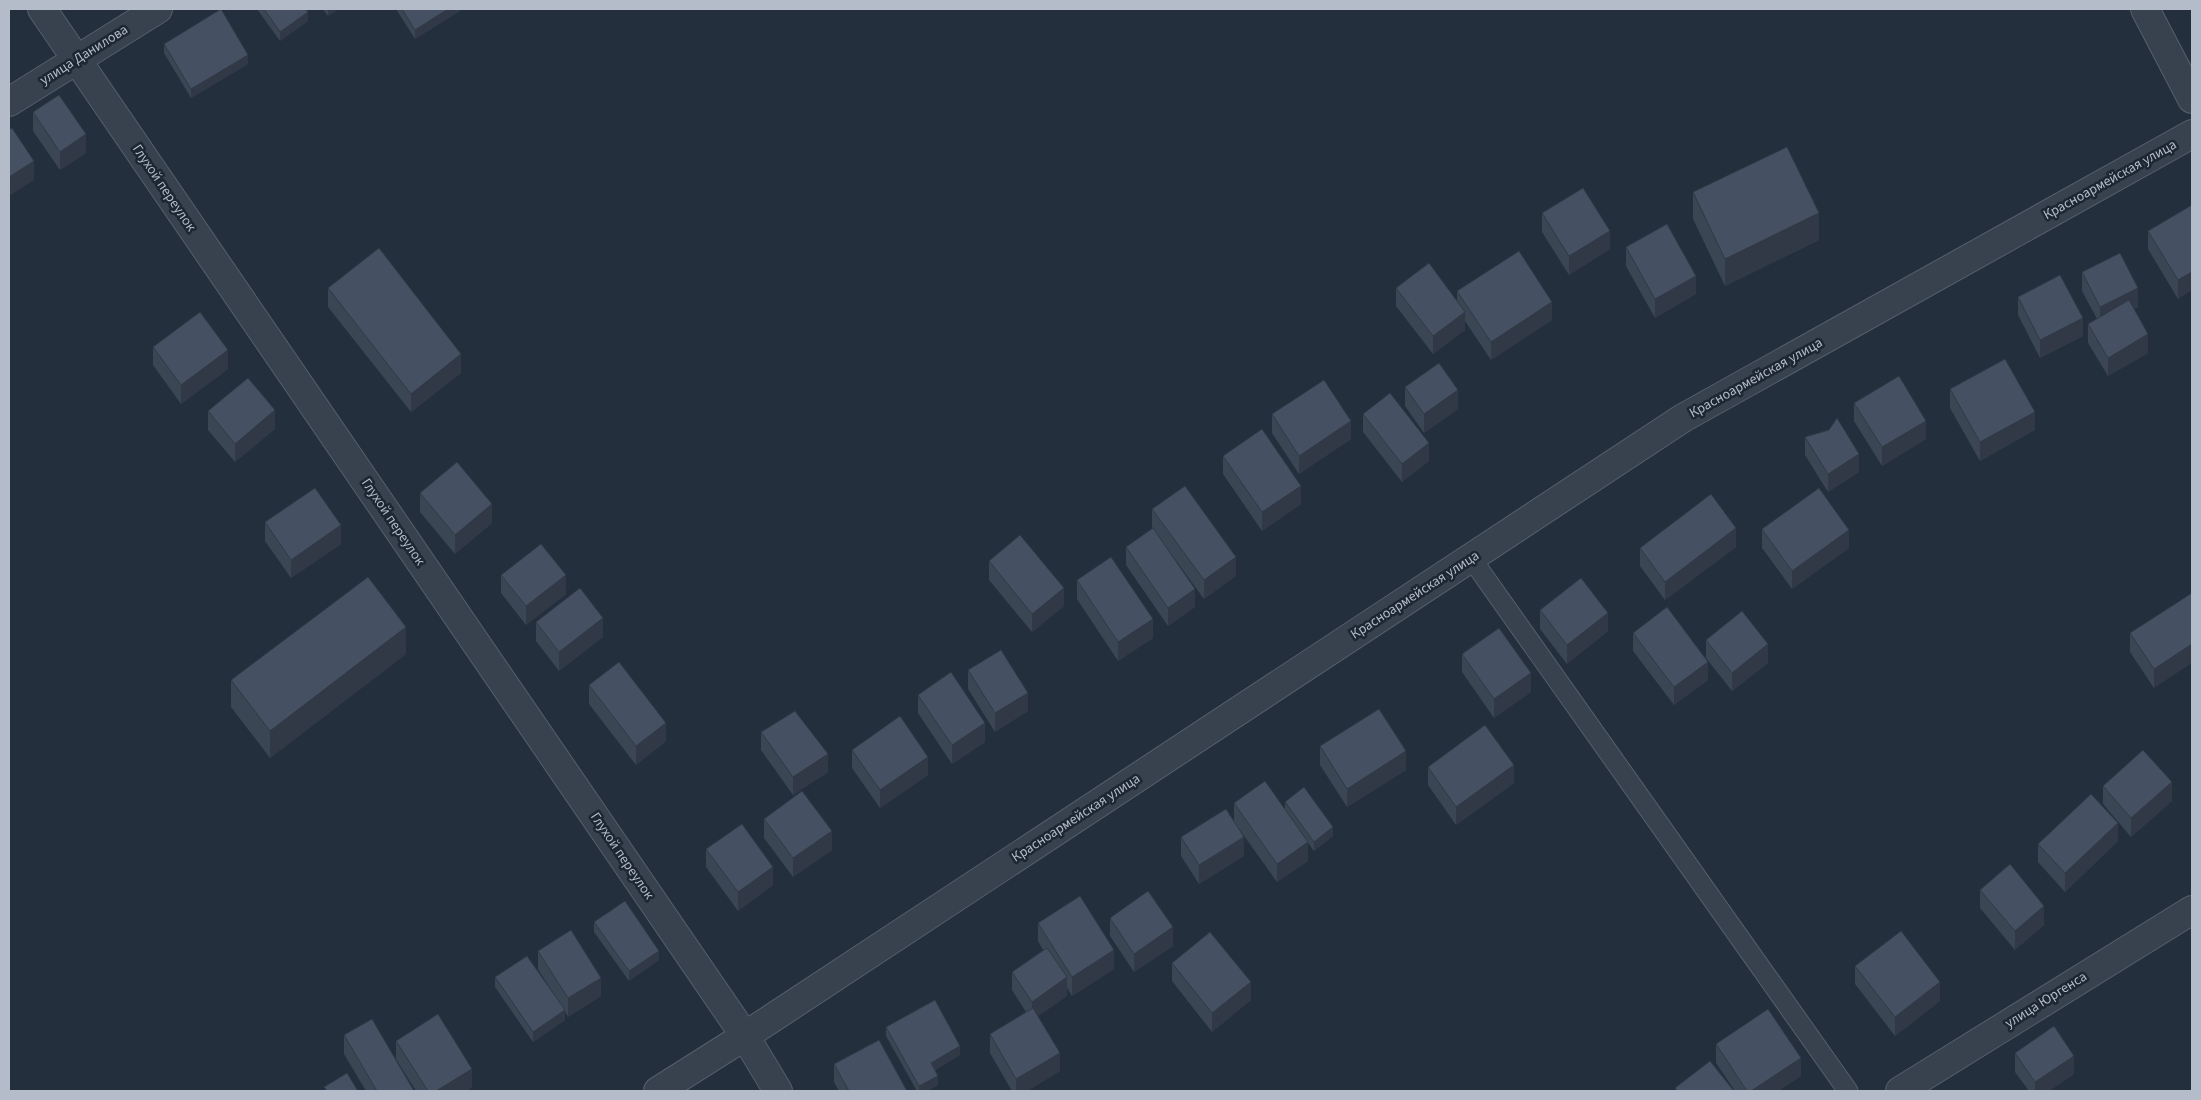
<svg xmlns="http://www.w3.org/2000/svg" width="2201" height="1100" viewBox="0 0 2201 1100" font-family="'Source Sans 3',sans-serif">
	<rect width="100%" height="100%" fill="#242f3e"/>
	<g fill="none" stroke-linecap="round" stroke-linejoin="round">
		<g stroke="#565f6c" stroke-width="21">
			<path id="service" d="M1471 558 1848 1091"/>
		</g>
		<g stroke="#565f6c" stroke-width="30">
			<path id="minor" d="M42 9 745 1036 778 1091
				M2145 9 2192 99
				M9 102 158 9
				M658 1091 745 1036 1683 418 2192 134
				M1900 1091 2192 910"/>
		</g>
		<use href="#service" stroke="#38414e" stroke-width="19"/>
		<use href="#minor" stroke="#38414e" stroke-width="28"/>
	</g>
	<path fill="#3b4654" d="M257 9H306L308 21 280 41Z
		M323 9H339L328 16Z
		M396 9H463L415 39Z
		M164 44 248 64 191 98 164 53Z
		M33 112 86 153 60 170 33 131Z
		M1693 192 1819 240 1725 286 1693 219Z
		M2192 205 2178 299 2148 249V231Z
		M1542 213 1610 249 1569 275 1542 232Z
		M1626 247 1696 294 1655 318 1626 266Z
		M2082 272 2138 307 2134 309 2148 353 2108 376 2088 343V324L2097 319 2082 291Z
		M328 288 461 373 411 412 328 307Z
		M1396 288 1457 301V291L1552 320 1491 360 1465 321V330L1433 354 1396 306Z
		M2018 297 2083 336 2040 358 2018 315Z
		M153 347 228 369 181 404 153 365Z
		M1405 387 1458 409 1424 433 1405 406Z
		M1950 389 2035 430 1980 461 1950 408Z
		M1854 403 1926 439 1882 466 1854 421Z
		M208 411 275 429 235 462 208 430Z
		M1272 414 1351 439 1299 474 1272 433Z
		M1363 414 1429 461 1402 482 1363 432Z
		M1805 437 1859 472 1828 492 1805 455Z
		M1223 456 1301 504 1262 531 1223 474Z
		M420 493 492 523 455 554 420 512Z
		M1152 509 1236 576 1204 599 1169 551 1195 607 1168 626 1126 565V547L1153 528 1152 527Z
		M265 522 341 544 291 578 265 541Z
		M1762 529 1849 548 1792 589 1762 548Z
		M1736 547 1665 600 1640 566V548Z
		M989 561 1064 606 1032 632 989 580Z
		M501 575 566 594 526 625 501 593Z
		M1077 580 1153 638 1118 661 1077 599Z
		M2192 593 2154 688 2130 652V633Z
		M1540 610 1608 631 1567 664 1540 629Z
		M536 622 603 637 559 671 536 641Z
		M1633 633 1708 680 1674 705 1633 651Z
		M1706 640 1768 663 1732 691 1706 658Z
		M406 654 270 758 231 707V680Z
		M1462 654 1531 692 1494 718 1462 672Z
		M968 670 1028 711 995 732 968 689Z
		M589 685 666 741 636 765 589 704Z
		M918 695 985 742 952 764 918 713Z
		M761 732 828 772 793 795 761 750Z
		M1320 746 1406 770 1347 807 1320 765Z
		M852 750 928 775 880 808 852 768Z
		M1428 767 1514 783 1456 825 1428 785Z
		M2103 786 2172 801 2131 837 2103 804Z
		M1285 802 1333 836 1314 851 1308 843V861L1277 882 1237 826 1244 856 1199 884 1181 856V837L1234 821V803L1285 809Z
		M764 819 832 850 793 877 764 838Z
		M2118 841 2065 892 2038 862V844Z
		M706 849 773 885 738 911 706 867Z
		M1980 890 2044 925 2015 950 1980 908Z
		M1110 918 1173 946 1134 972 1110 936Z
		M594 922 659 960 629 981 594 932Z
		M1038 923 1114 969 1072 996 1067 988V996L1038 1016 1060 1071 1027 1091H1012L990 1053V1034L1026 1012 1012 990V972L1043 950 1038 941Z
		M538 951 601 996 568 1017 565 1011V1020L533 1042 495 987V977L558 1001 538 969Z
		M1172 963 1251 1000 1212 1032 1172 981Z
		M1855 966 1940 1001 1895 1036 1855 984Z
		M886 1027 960 1055 935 1070 938 1085 927 1091H917L886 1036Z
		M344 1035 414 1091H366L344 1054Z
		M396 1041 472 1087 466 1091H416L396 1059Z
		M1716 1044 1801 1076 1778 1091H1735L1716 1063Z
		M2015 1053 2074 1074 2049 1091H2029L2015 1072Z
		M834 1064 907 1091H839L834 1082Z"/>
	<path fill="#303945" d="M328 9H339L328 16Z
		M448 9H463L415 39V30Z
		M308 12V21L280 41V32Z
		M248 55V64L191 98V89Z
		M86 134V153L60 170V152Z
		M34 161V180L9 196V177Z
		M1819 213V240L1725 286V259Z
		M1610 231V249L1569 275V256Z
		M2192 272V290L2178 299V280Z
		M1696 276V294L1655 318V299Z
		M2138 288V307L2100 326V307Z
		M1552 302V320L1491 360V342Z
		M1465 312V330L1433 354V336Z
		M2083 318V336L2040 358V340Z
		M2148 334V353L2108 376V358Z
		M228 350V369L181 404V385Z
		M461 354V373L411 412V394Z
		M1458 390V409L1424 433V414Z
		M275 410V429L235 462V444Z
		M2035 412V430L1980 461V442Z
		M1351 421V439L1299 474V456Z
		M1926 421V439L1882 466V447Z
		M1429 443V461L1402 482V464Z
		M1859 454V472L1828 492V474Z
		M1301 486V504L1262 531V512Z
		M492 504V523L455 554V535Z
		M341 525V544L291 578V560Z
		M1736 528V547L1665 600V582Z
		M1849 530V548L1792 589V571Z
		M1236 557V576L1204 599V580Z
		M566 575V594L526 625V606Z
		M1064 588V606L1032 632V614Z
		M1195 589V607L1168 626V608Z
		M1608 613V631L1567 664V645Z
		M603 618V637L559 671V652Z
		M1153 619V638L1118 661V642Z
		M406 627V654L270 758V731Z
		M1768 644V663L1732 691V673Z
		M2192 644V663L2154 688V669Z
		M1708 662V680L1674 705V687Z
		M1531 673V692L1494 718V699Z
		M1028 693V711L995 732V713Z
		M666 723V741L636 765V746Z
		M985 723V742L952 764V745Z
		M1406 751V770L1347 807V789Z
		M828 754V772L793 795V777Z
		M928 757V775L880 808V790Z
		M1514 765V783L1456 825V807Z
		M2172 782V801L2131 837V818Z
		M2118 823V841L2065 892V873Z
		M1333 827V836L1314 851V842Z
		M832 831V850L793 877V858Z
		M1244 837V856L1199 884V865Z
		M1308 842V861L1277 882V864Z
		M773 867V885L738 911V892Z
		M2044 906V925L2015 950V931Z
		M1173 927V946L1134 972V954Z
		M1114 950V969L1072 996V977Z
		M659 951V960L629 981V971Z
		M1067 977V996L1032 1020V1002Z
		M601 978V996L568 1017V998Z
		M1251 982V1000L1212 1032V1013Z
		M1940 982V1001L1895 1036V1017Z
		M565 1010V1020L533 1042V1032Z
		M960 1046V1055L931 1072V1063Z
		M1060 1053V1071L1027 1091H1016V1079Z
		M2074 1056V1074L2049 1091H2035V1082Z
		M1801 1058V1076L1778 1091H1751Z
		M472 1069V1087L466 1091H436Z
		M938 1076V1085L927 1091H919V1086Z"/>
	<path fill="#455162" stroke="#303945" d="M221 9 248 55 191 89 164 44Z
		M264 9H306L308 12 280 32Z
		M402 9H448L415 30Z
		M59 95 86 134 60 152 33 112Z
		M12 128 34 161 9 177V130Z
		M1787 147 1819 213 1725 259 1693 192Z
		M1583 188 1610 231 1569 256 1542 213Z
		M2192 205V272L2178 280 2148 231Z
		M1667 224 1696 276 1655 299 1626 247Z
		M379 248 461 354 411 394 328 288Z
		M1519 251 1552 302 1491 342 1457 291Z
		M2120 253 2138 288 2100 307 2082 272Z
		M1429 263 1465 312 1433 336 1396 288Z
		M2060 275 2083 318 2040 340 2018 297Z
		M2129 300 2148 334 2108 358 2088 324Z
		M200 312 228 350 181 385 153 347Z
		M2005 359 2035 412 1980 442 1950 389Z
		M1439 363 1458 390 1424 414 1405 387Z
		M1899 376 1926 421 1882 447 1854 403Z
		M248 378 275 410 235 444 208 411Z
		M1324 380 1351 421 1299 456 1272 414Z
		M1390 393 1429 443 1402 464 1363 414Z
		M1837 418 1859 454 1828 474 1805 437 1829 430Z
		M1262 429 1301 486 1262 512 1223 456Z
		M457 462 492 504 455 535 420 493Z
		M1185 486 1236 557 1204 580 1152 509Z
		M315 488 341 525 291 560 265 522Z
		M1819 488 1849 530 1792 571 1762 529Z
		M1711 494 1736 528 1665 582 1640 548Z
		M1153 528 1195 589 1168 608 1126 547Z
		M1020 535 1064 588 1032 614 989 561Z
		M541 544 566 575 526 606 501 575Z
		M1111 557 1153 619 1118 642 1077 580Z
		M368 577 406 627 270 731 231 680Z
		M1581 578 1608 613 1567 645 1540 610Z
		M580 588 603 618 559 652 536 622Z
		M2192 593V644L2154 669 2130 633Z
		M1667 607 1708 662 1674 687 1633 633Z
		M1742 611 1768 644 1732 673 1706 640Z
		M1499 628 1531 673 1494 699 1462 654Z
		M1001 650 1028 693 995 713 968 670Z
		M619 662 666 723 636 746 589 685Z
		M951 672 985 723 952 745 918 695Z
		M1379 709 1406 751 1347 789 1320 746Z
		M795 711 828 754 793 777 761 732Z
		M900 716 928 757 880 790 852 750Z
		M1485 725 1514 765 1456 807 1428 767Z
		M2143 750 2172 782 2131 818 2103 786Z
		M1265 781 1308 842 1277 864 1234 803Z
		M1304 787 1333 827 1314 842 1285 802Z
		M802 791 832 831 793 858 764 819Z
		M2091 794 2118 823 2065 873 2038 844Z
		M1226 809 1244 837 1199 865 1181 837Z
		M742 824 773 867 738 892 706 849Z
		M2010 864 2044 906 2015 931 1980 890Z
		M1148 891 1173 927 1134 954 1110 918Z
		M1080 896 1114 950 1072 977 1038 923Z
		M625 901 659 951 629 971 594 922Z
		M571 930 601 978 568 998 538 951Z
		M1901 931 1940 982 1895 1017 1855 966Z
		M1210 932 1251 982 1212 1013 1172 963Z
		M1047 948 1067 977 1032 1002 1012 972Z
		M527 956 565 1010 533 1032 495 977Z
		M935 1000 960 1046 931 1063 938 1076 919 1086 886 1027Z
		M1033 1008 1060 1053 1016 1079 990 1034Z
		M1768 1009 1801 1058 1751 1091H1747L1716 1044Z
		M438 1014 472 1069 436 1091H428L396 1041Z
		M372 1019 414 1091H377L344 1035Z
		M2054 1026 2074 1056 2035 1082 2015 1053Z
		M879 1040 907 1091H849L834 1064Z
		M1710 1061 1734 1091H1677L1675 1088Z
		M347 1073 358 1091H327L324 1087Z"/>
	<g text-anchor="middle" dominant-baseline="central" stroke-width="5" stroke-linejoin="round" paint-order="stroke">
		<g font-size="14" fill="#b4bcc9" stroke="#1d2633">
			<text transform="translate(84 55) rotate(-32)">улица Данилова</text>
			<text transform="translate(2110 180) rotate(-29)">Красноармейская улица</text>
			<text transform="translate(164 188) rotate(56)">Глухой переулок</text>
			<text transform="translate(1756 378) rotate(-29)">Красноармейская улица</text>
			<text transform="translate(393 522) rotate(56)">Глухой переулок</text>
			<text transform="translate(1415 595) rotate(-33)">Красноармейская улица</text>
			<text transform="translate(1076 818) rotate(-33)">Красноармейская улица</text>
			<text transform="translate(622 856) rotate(56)">Глухой переулок</text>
			<text transform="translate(2046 1000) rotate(-32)">улица Юргенса</text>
		</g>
	</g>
	<rect width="2201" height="1100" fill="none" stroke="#b4bcc9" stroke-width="20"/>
</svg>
